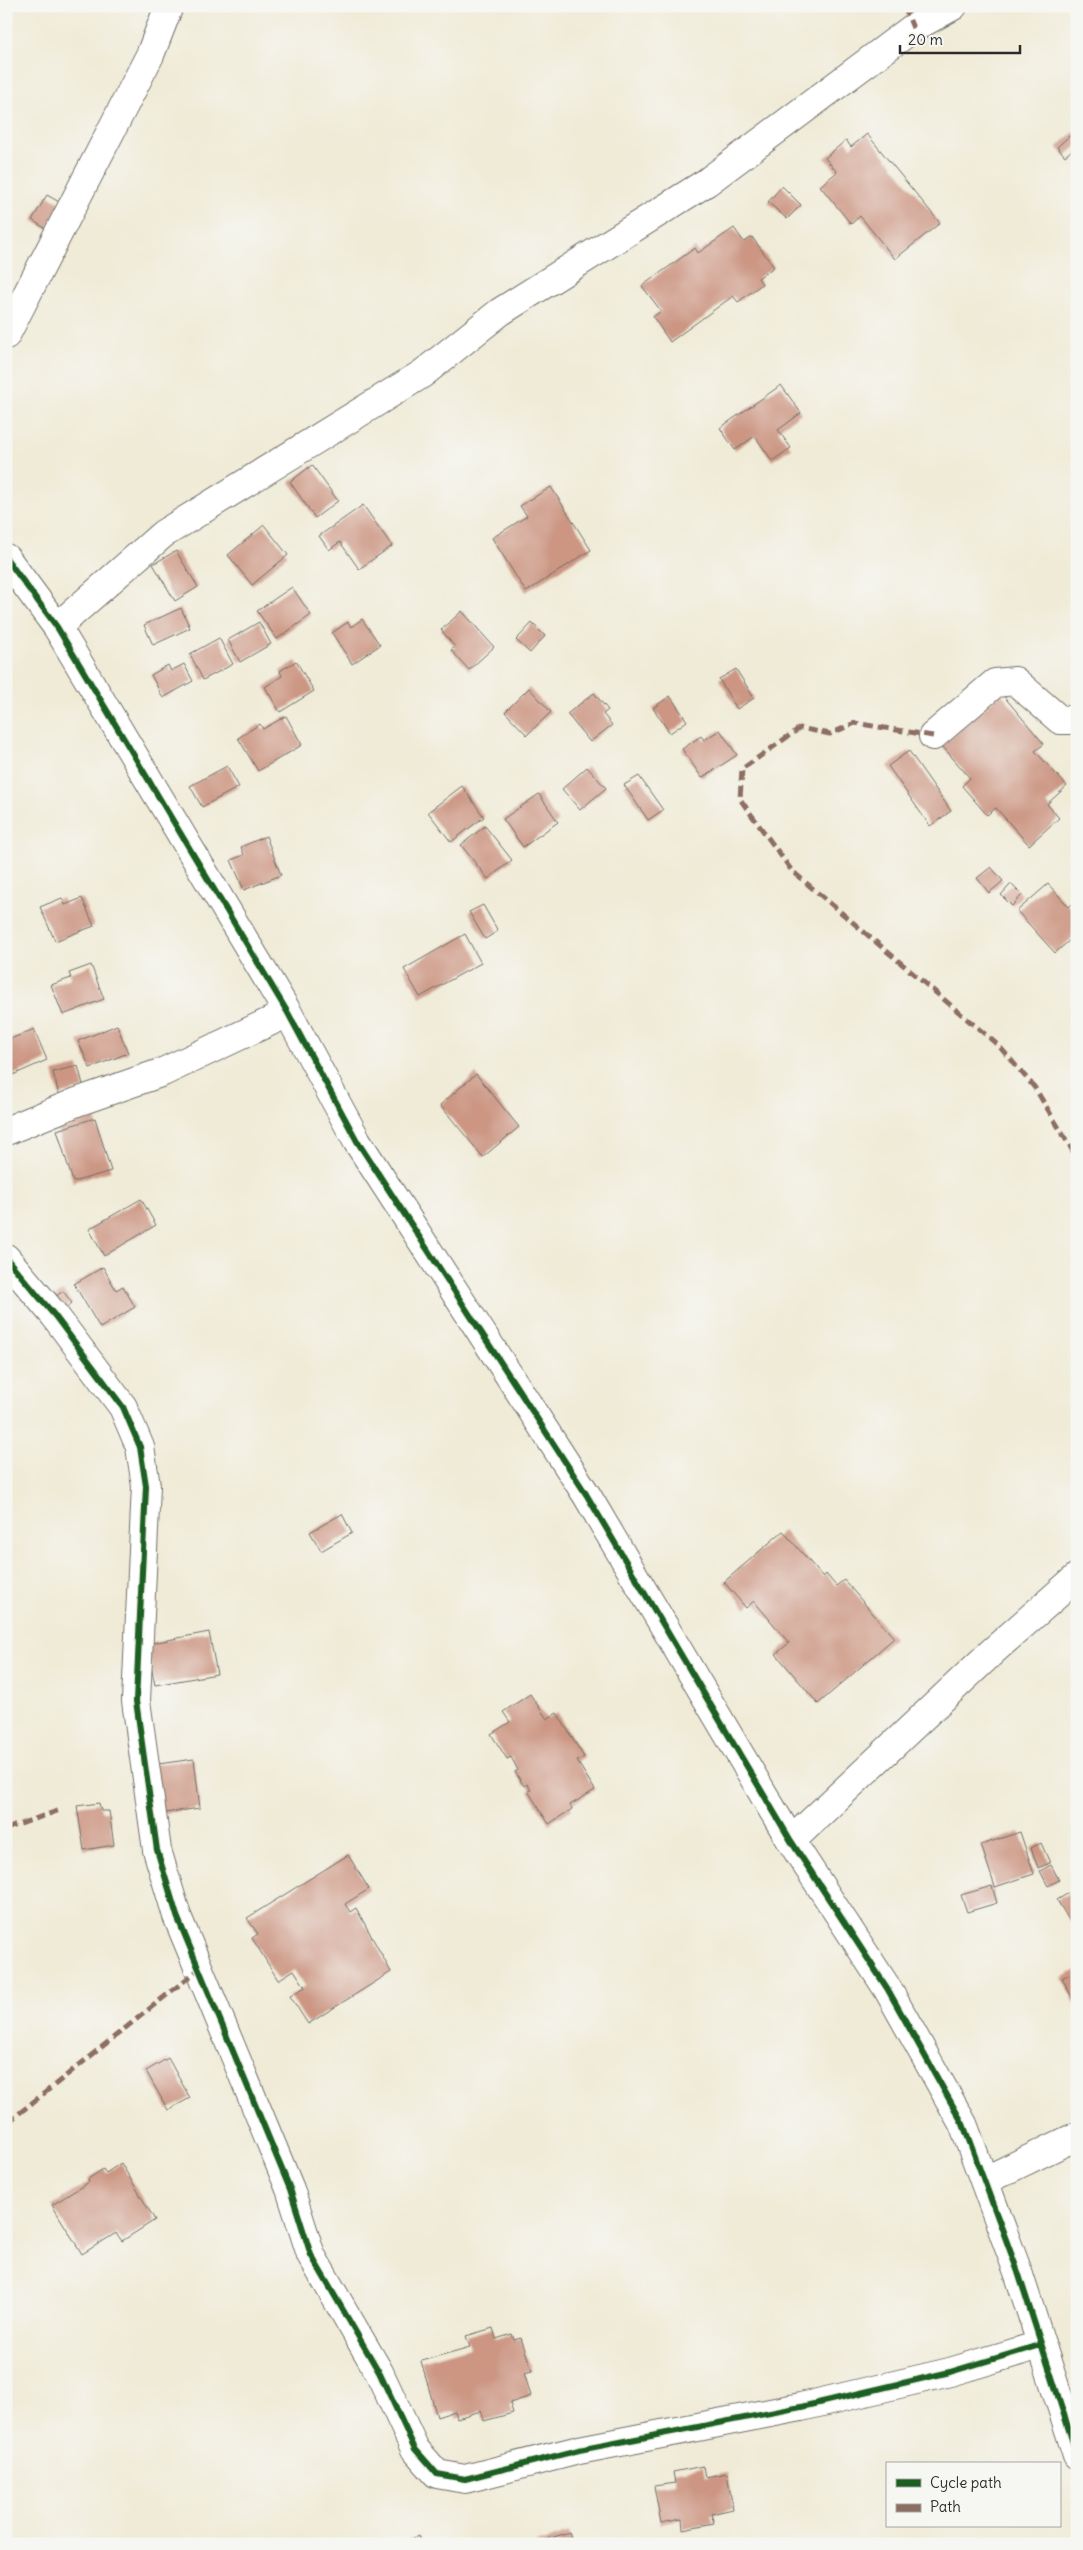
<svg xmlns="http://www.w3.org/2000/svg" width="1083" height="2550" viewBox="0 0 1083 2550" font-family="Delius,sans-serif">
	<rect width="100%" height="100%" fill="#f6f6f2"/>
	<filter id="ink" filterUnits="userSpaceOnUse"><feTurbulence type="fractalNoise" baseFrequency=".02" numOctaves="2"/><feDisplacementMap in="SourceGraphic" scale="10" xChannelSelector="R" yChannelSelector="G"/><feConvolveMatrix kernelMatrix="1 2 1 2 8 2 1 2 1" color-interpolation-filters="sRGB"/></filter>
	<filter id="wash" filterUnits="userSpaceOnUse"><feTurbulence type="fractalNoise" baseFrequency=".0096" numOctaves="4" result="noise"/><feDisplacementMap in="SourceGraphic" scale="20" xChannelSelector="R" yChannelSelector="G"/><feGaussianBlur stdDeviation="1.12" result="paint"/><feColorMatrix in="noise" values="0 0 0 0 0 0 0 0 0 0 0 0 0 0 0 0 0 1.4 0 .05"/><feComposite in="paint" operator="in"/></filter>
	<g filter="url(#wash)">
		<rect width="100%" height="100%" fill="#f0ebd7"/>
		<g id="blocks">
			<path fill="#cc9683" d="M1074 132 1077 136V146L1065 156 1057 147Z
				M867 134 940 223 895 259 860 216 851 224 820 186 837 172 825 158 846 140 851 147Z
				M782 186 801 205 787 219 768 202Z
				M47 195 61 203 46 229 32 220Z
				M734 228 744 242 752 237 774 267 758 278 762 284 738 302 733 296 670 342 653 317 661 311 642 286 695 248 698 253Z
				M781 385 801 413 778 430 791 448 772 461 755 436 735 450 720 428Z
				M312 465 338 501 315 518 290 482Z
				M551 487 591 550 526 592 492 538 527 516 520 506Z
				M363 505 392 546 359 569 340 542 329 550 319 536Z
				M264 525 288 555 252 585 228 555Z
				M176 551 198 587 175 601 153 564Z
				M292 587 311 615 277 639 257 611Z
				M181 608 190 628 153 645 144 625Z
				M462 611 494 647 469 670 451 650 455 647 441 630Z
				M362 619 380 645 352 664 332 633 348 622 351 627Z
				M259 622 271 644 240 662 228 640Z
				M532 623 545 636 530 653 516 640Z
				M219 638 233 664 203 680 190 654Z
				M296 661 314 691 280 712 265 687 282 676 280 671Z
				M184 664 193 681 163 698 151 675 168 665 171 671Z
				M736 669 754 698 737 709 719 679Z
				M529 688 551 712 527 735 505 712Z
				M594 693 608 710 603 714 612 725 590 742 567 714Z
				M1001 693 1044 744 1035 751 1067 786 1047 804 1059 818 1029 845 996 808 987 815 962 786 970 778 942 746Z
				M670 696 687 721 670 733 653 708Z
				M286 716 302 745 258 771 238 738 260 724 263 729Z
				M720 730 737 755 702 778 682 749 701 736 704 740Z
				M909 751 951 811 930 826 888 766Z
				M227 766 239 787 202 807 190 786Z
				M587 767 606 788 580 810 562 789Z
				M639 776 663 810 648 820 624 785Z
				M462 786 484 817 451 842 428 812Z
				M539 794 558 822 523 847 503 819Z
				M485 826 512 860 488 879 461 845Z
				M266 836 281 875 244 890 231 860 244 855 241 847Z
				M991 867 1003 881 989 893 977 878Z
				M1011 884 1022 895 1012 906 1001 895Z
				M1048 884 1069 907 1074 902 1077 906V934L1055 953 1017 911Z
				M62 898 65 905 82 898 94 926 55 941 40 907Z
				M483 905 498 931 485 939 469 912Z
				M465 934 481 963 420 997 404 969Z
				M91 965 104 999 63 1015 51 985 71 978 69 973Z
				M117 1025 128 1053 90 1068 78 1041Z
				M34 1029 47 1060 6 1078V1041Z
				M78 1066 84 1088 59 1095 53 1072Z
				M476 1074 519 1127 483 1157 440 1105Z
				M95 1118 111 1171 73 1182 57 1130Z
				M141 1199 156 1225 104 1256 89 1229Z
				M103 1267 116 1290 123 1286 135 1307 100 1328 74 1284Z
				M63 1291 72 1303 60 1312 51 1300Z
				M342 1514 352 1533 321 1551 310 1532Z
				M783 1531 823 1577 826 1574 836 1586 844 1580 894 1638 818 1704 776 1654 789 1643 754 1601 746 1608 724 1582Z
				M209 1632 217 1674 155 1685 147 1644Z
				M530 1694 547 1719 557 1713 584 1757 577 1761 595 1790 570 1805 572 1809 549 1824 528 1791 531 1790 527 1784 524 1786 515 1772 518 1770 511 1757 507 1759 491 1734 510 1722 503 1712Z
				M194 1759 200 1808 158 1814 151 1765Z
				M99 1803 101 1811H109L114 1845 84 1850 77 1806Z
				M1020 1832 1034 1874 995 1887 981 1845Z
				M1041 1843 1050 1863 1038 1868 1031 1848Z
				M348 1855 369 1889 345 1904 350 1912 356 1908 391 1972 308 2024 290 1996 305 1987 294 1970 278 1980 252 1938 258 1934 247 1918Z
				M1051 1865 1059 1880 1048 1886 1040 1871Z
				M992 1886 997 1903 967 1912 961 1895Z
				M1077 1888V1933L1057 1900Z
				M1077 1970V2007L1062 1978Z
				M168 2058 190 2098 168 2110 146 2071Z
				M121 2163 155 2220 122 2241 116 2233 82 2254 52 2205 89 2182 88 2179 103 2169 106 2173Z
				M493 2328 496 2339 512 2334 514 2340 521 2338 532 2371 524 2373 531 2396 510 2403 513 2413 484 2421 481 2411 457 2418 455 2411 437 2417 421 2361 470 2347 466 2336Z
				M703 2466 705 2477 727 2473 733 2509 711 2514 714 2523 683 2529 682 2519 661 2523 654 2486 675 2483 673 2472Z
				M569 2532 573 2544H536V2543Z
				M418 2536 422 2544H400Z"/>
		</g>
	</g>
	<g filter="url(#ink)">
		<use href="#blocks" fill-opacity="0" stroke="#706e67" stroke-width="1"/>
		<g fill="none" stroke-linecap="round" stroke-linejoin="round">
			<g stroke="#706e67" stroke-width="30">
				<path id="minor" d="M6 335 150 55 169 6
					M6 558 57 627 288 1013 357 1141 586 1494 791 1841 887 1988 963 2124 1018 2272 1077 2455
					M57 627 163 534 422 374 500 312 707 182 913 28 953 6
					M933 736 995 683 1015 681 1060 720H1077
					M6 1131 77 1102 163 1072 288 1013
					M6 1258 55 1316 123 1407 140 1447 146 1486 136 1701 157 1850 177 1916 290 2189 311 2255 379 2372 415 2449 437 2474 465 2479 579 2450 801 2407 950 2372 1040 2345
					M791 1841 993 1651 1077 1577
					M984 2181 1077 2136"/>
			</g>
			<use href="#minor" stroke="#fff" stroke-width="28"/>
			<path stroke="#8d6e63" stroke-width="5" stroke-dasharray="10 5" stroke-linecap="butt" d="M904 6 913 28
				M933 736 855 723 830 734 800 728 742 769 740 799 792 871 999 1046 1035 1088 1077 1158
				M6 1829 60 1810
				M6 2119H12L199 1969"/>
			<g stroke="#f6f6f2" stroke-width="9">
				<path id="cycleway" d="M6 558 57 627 288 1013 357 1141 586 1494 791 1841 887 1988 963 2124 1018 2272 1077 2455
					M6 1258 55 1316 123 1407 140 1447 146 1486 136 1701 157 1850 177 1916 290 2189 311 2255 379 2372 415 2449 437 2474 465 2479 579 2450 801 2407 950 2372 1040 2345"/>
			</g>
			<use href="#cycleway" stroke="#1b5e20" stroke-width="6"/>
		</g>
	</g>
	<rect width="1083" height="2550" fill="none" stroke="#f6f6f2" stroke-width="25"/>
	<rect x="886" y="2462" width="175" height="65" fill="#f6f6f2" stroke="#a5a5a2"/>
	<rect x="896" y="2479" width="25" height="8" fill="#1b5e20" stroke="#a5a5a2"/>
	<text x="930" y="2488" font-size="15" fill="#2b2b2b">Cycle path</text>
	<rect x="896" y="2504" width="25" height="8" fill="#8d6e63" stroke="#a5a5a2"/>
	<text x="930" y="2512" font-size="15" fill="#2b2b2b">Path</text>
	<path d="M900 45v8h120v-8" fill="none" stroke="#2b2b2b" stroke-width="2.5"/>
	<text x="908" y="45" font-size="15" fill="#2b2b2b" stroke="#f6f6f2" stroke-width="4" paint-order="stroke">20 m</text>
</svg>
